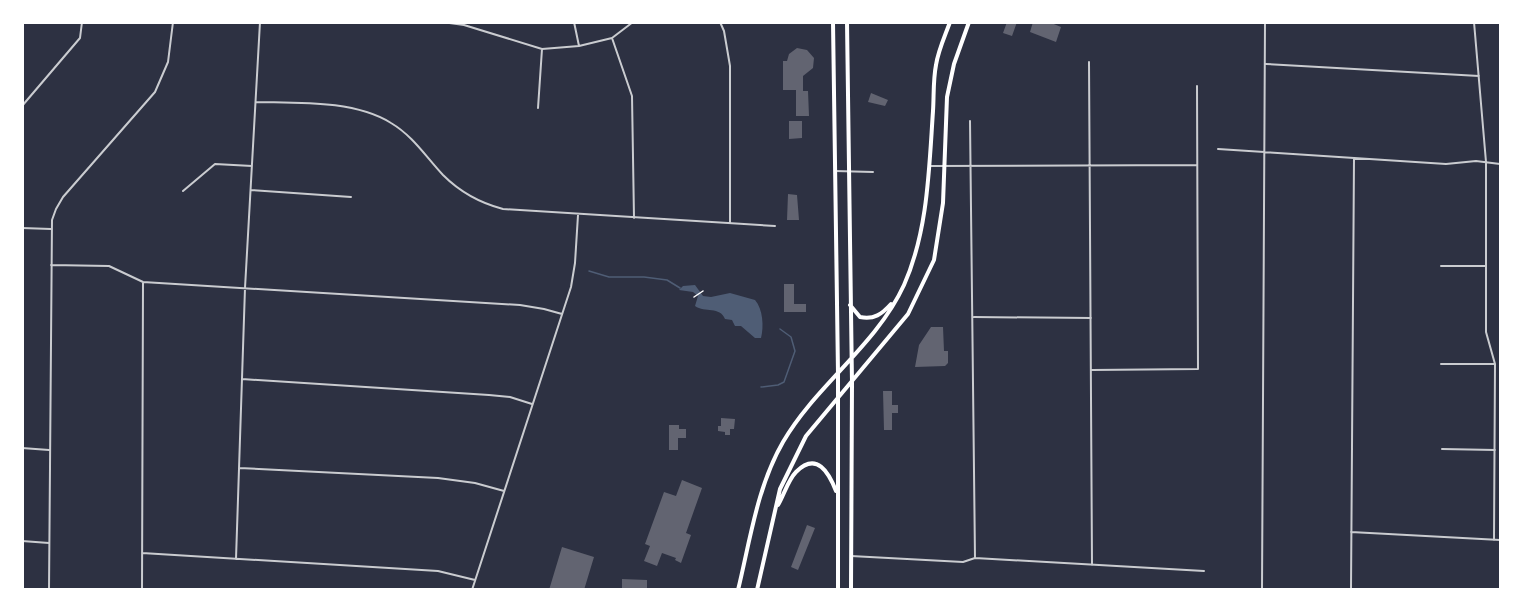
<svg xmlns="http://www.w3.org/2000/svg" width="1523" height="612" viewBox="0 0 1523 612" font-family="'Asap Condensed',sans-serif">
	<rect width="100%" height="100%" fill="#2d3142"/>
	<path fill="#4f5d75" d="M695 285 703 296 711 297 730 293 755 300C763 309 764 327 761 338H755L741 326H735L732 320 725 319C720 306 705 313 695 306L698 296 693 292 679 290 683 286Z"/>
	<g fill="none" stroke-linecap="round" stroke-linejoin="round">
		<path stroke="#4f5d75" stroke-width="1.5" d="M589 271 609 277H644L667 280 680 288
			M761 387 778 385 784 382 795 351 791 337 780 329"/>
	</g>
	<path fill="#626471" d="M1007 22H1017L1012 36 1003 33Z
		M1033 22H1049L1061 27 1056 42 1030 32Z
		M797 48 807 50 814 58 813 68 803 76V91H808L809 116H796V90H783V61H787L789 54Z
		M871 93 888 100 885 106 868 102Z
		M789 121H802V138L789 139Z
		M788 194 797 195 799 220H787Z
		M784 284H794V304H806V312H784Z
		M931 327H943L944 351H948V363L945 366 915 367 919 345Z
		M883 391H892V405H898V413H892V430H884Z
		M721 418 735 419 734 429H730V435H725V432L718 431V426H721Z
		M669 425H679V429H686V438H678V450H669Z
		M682 480 702 488 686 533 691 535 681 563 675 560 676 558 662 553 657 566 644 561 650 546 645 544 664 492 676 496Z
		M807 525 815 528 798 570 791 567Z
		M562 547 594 557 584 590H549Z
		M622 579 647 580V590H622Z"/>
	<g fill="none" stroke-linecap="round" stroke-linejoin="round">
		<path stroke="#fff" stroke-width="1.5" d="M694 297 703 291"/>
		<path stroke="#caccd0" stroke-width="2" d="M442 22 464 25 542 49 579 46 612 38 633 22
			M574 22 579 46
			M720 22 724 31 730 66V222
			M1474 22 1486 162V332L1495 364 1494 540
			M612 38 632 96 634 218
			M1089 62 1092 565
			M1266 64 1479 76
			M256 102C298 103 354 100 391 123 413 136 426 157 443 175 460 192 480 203 503 209L775 226
			M22 106 80 38 82 22
			M538 108 542 49
			M970 121 975 558
			M1218 149 1446 164 1476 161 1500 164
			M930 166 1197 165
			M835 171 873 172
			M251 190 351 197
			M183 191 215 164 252 166
			M22 228 51 229
			M51 265 109 266 143 282 520 305 544 309 562 314
			M1441 266H1485
			M974 317 1091 318
			M1441 364H1495
			M1092 370 1198 369 1197 86
			M242 379 489 395 510 397 532 404
			M22 448 49 450
			M1442 449 1495 450
			M239 468 438 478 475 483 504 491
			M1351 532 1500 540
			M22 541 49 543
			M142 553 438 571 475 580
			M851 556 963 562 975 558 1204 571
			M236 559 245 288 260 22
			M49 590 52 220 56 209 63 197 155 92 168 62 173 22
			M142 590 143 282
			M472 590 571 287 575 263 578 215
			M1262 590 1265 22
			M1351 590 1354 158"/>
		<path stroke="#fff" stroke-width="4" d="M833 22 838 373V590
			M847 22 852 383 851 590
			M850 305 860 317C874 320 882 314 891 304
			M778 505C784 495 788 480 796 472 817 451 829 473 836 491
			M738 590C750 541 757 487 783 442 816 385 876 346 904 285 928 231 929 169 933 111 934 96 933 80 936 65 938 51 945 36 950 22
			M757 590 780 489 806 436 908 314 934 260 943 203 947 97 954 64 969 22"/>
	</g>
	<rect width="1523" height="612" fill="none" stroke="#ffffff" stroke-width="48"/>
</svg>
